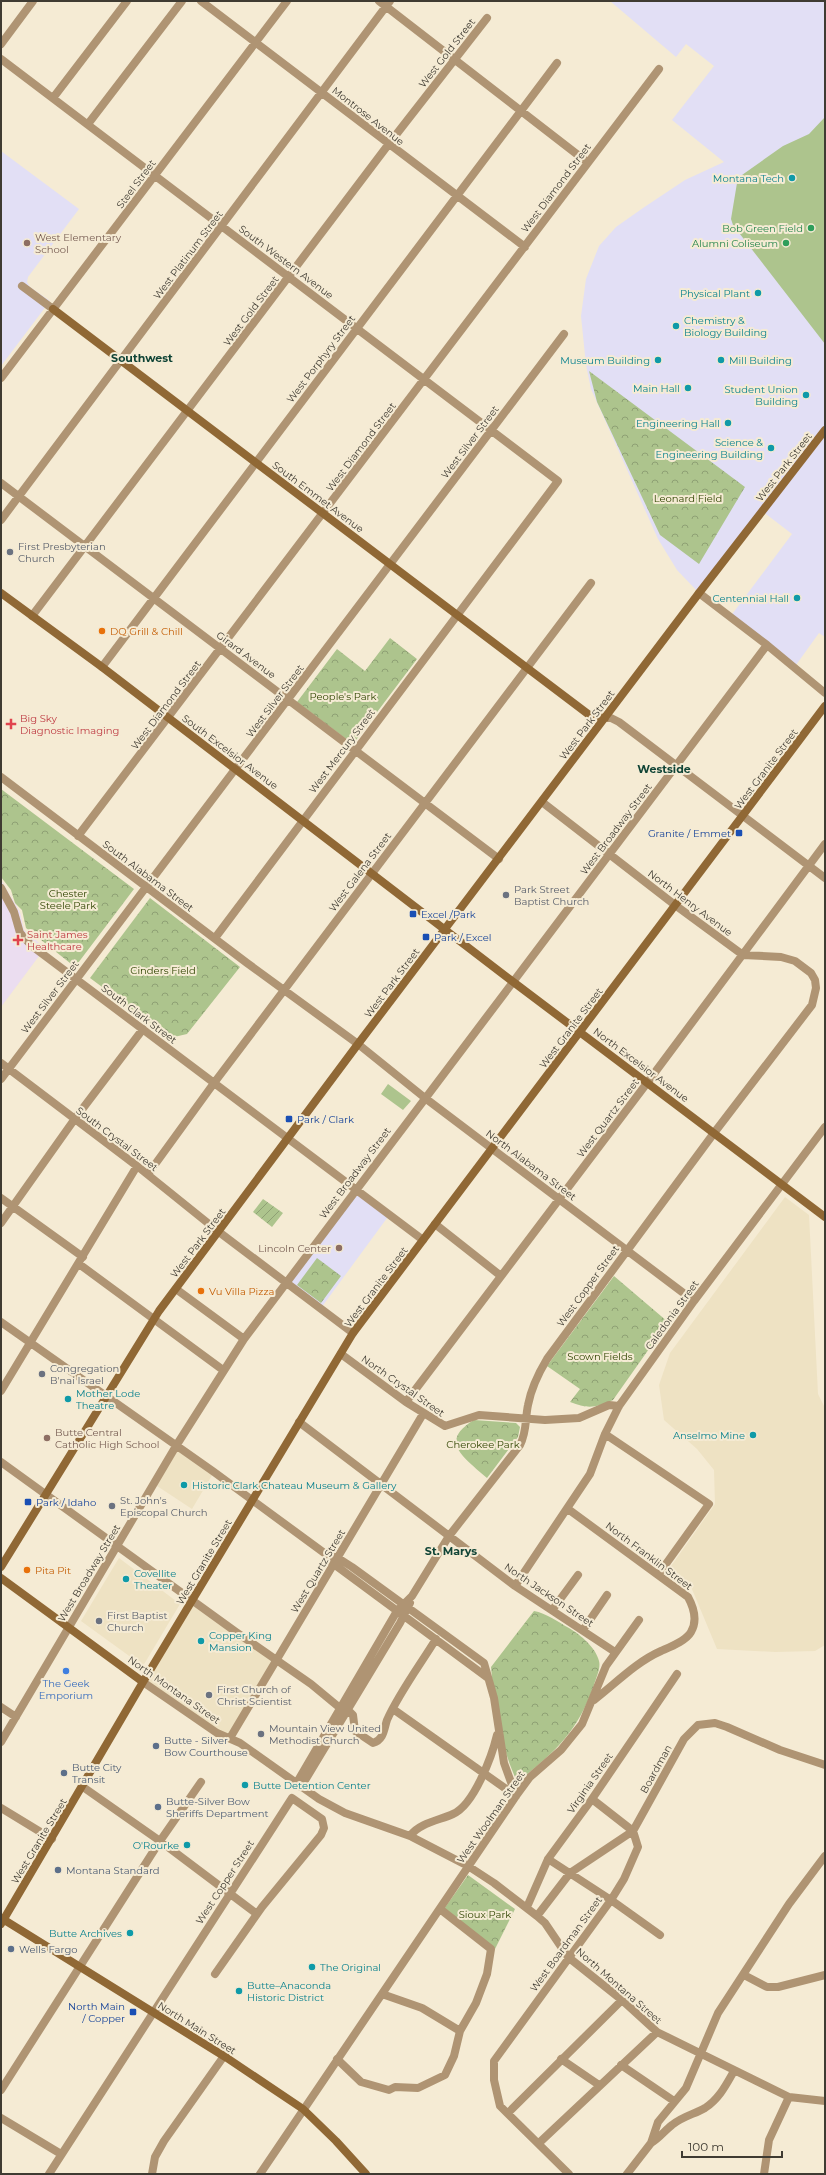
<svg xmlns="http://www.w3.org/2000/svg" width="826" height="2175" viewBox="0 0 826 2175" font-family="Montserrat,sans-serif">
	<defs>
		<pattern id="forest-crowns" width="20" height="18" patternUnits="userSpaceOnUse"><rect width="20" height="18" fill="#adc48d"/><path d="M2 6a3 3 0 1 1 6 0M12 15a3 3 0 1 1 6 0" fill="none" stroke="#8ea074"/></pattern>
		<pattern id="garden-furrows" width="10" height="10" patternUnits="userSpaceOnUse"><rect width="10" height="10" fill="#adc48d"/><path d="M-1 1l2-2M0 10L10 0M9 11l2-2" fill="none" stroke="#8ea074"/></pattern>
	</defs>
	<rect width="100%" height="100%" fill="#f5ebd4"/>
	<path fill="#eee2c3" d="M785 1197 809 1215 818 1394 825 1408V1645L815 1651 775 1652 717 1649 689 1582 669 1569 715 1504 714 1470 697 1449 664 1420 659 1385 670 1353Z
		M176 1446 214 1472 192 1509 154 1484Z
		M119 1558 180 1604 143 1666 81 1621Z
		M193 1600 277 1659 231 1739 143 1682Z"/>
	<path fill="#e2dff5" d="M610 1H825V637L819 633 796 665 730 617 792 534 762 511 699 593 677 570 658 539 591 389 586 365 581 316 586 279 599 246 616 227 643 208 685 180 724 162 672 120 714 66 686 44 676 57Z
		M1 151 79 209 28 277 27 282 30 287 50 301 1 366Z
		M356 1188 390 1214 321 1308 286 1282Z"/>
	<path fill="#ebddf0" d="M1 880 20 912 24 930 45 948 1 1007Z"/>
	<path fill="#adc48d" d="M825 117V344L733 225 731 219 737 183 742 175 783 146 809 134Z
		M388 1084 411 1101 403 1110 381 1094Z"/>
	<path fill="url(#forest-crowns)" d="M589 371 745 487 699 564 660 535 597 402Z
		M390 638 417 659 353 744 297 702 337 649 365 671Z
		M1 789 134 889 75 967 26 928 22 910 15 903 11 890 1 877Z
		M150 898 240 967 187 1034 174 1037 152 1024 90 978Z
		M317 1258 341 1276 321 1303 297 1285Z
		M614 1276 668 1322 613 1400C595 1408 588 1409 570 1402L580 1389 547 1366Z
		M474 1420 516 1423 520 1427 518 1437 487 1478C466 1459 437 1442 474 1420Z
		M534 1611C546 1613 558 1622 569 1628 581 1635 596 1648 599 1661 601 1668 596 1678 594 1685 578 1731 557 1750 520 1780L516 1779C501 1748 494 1702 491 1667Z
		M468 1875 515 1909 495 1949 444 1909Z"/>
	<path fill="url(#garden-furrows)" d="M263 1199 283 1213 272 1227 253 1212Z"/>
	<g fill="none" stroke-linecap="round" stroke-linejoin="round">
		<path stroke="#af9473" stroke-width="8" d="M201 1 525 247
			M379 1 587 162
			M1 44 33 1
			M1 59 558 481 215 938
			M53 98 127 1
			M88 124 182 1
			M22 286 53 309
			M1 378 287 1
			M1 483 499 859
			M1 520 390 1
			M699 593 767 645 825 693
			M32 616 388 145 487 18
			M102 667 557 63
			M605 718H611L619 722 825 878
			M1 777 247 963 358 1044 425 1098 694 1301
			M78 836 659 69
			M1 888 14 912 20 933 32 946 423 1240
			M1 1063 137 1166 219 1232 353 1333
			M1 1079 564 334
			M148 1174 214 1083 591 583
			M1 1198 83 1257
			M1 1223 74 1120 143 1029
			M435 1224 501 1276
			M79 1264 223 1370
			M176 1289 244 1339
			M1 1322 214 1472 327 1555 338 1558 352 1567 484 1663 494 1698 504 1763 516 1796
			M341 1354 406 1402 445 1426 479 1415 545 1420 579 1418 609 1405 619 1406
			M1 1391 137 1166
			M406 1402 647 1083 825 844
			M299 1422 515 1586 615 1652
			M605 1434 709 1504 658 1575
			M1 1462 236 1632 311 1684 340 1708
			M568 1509 688 1597C694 1608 698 1620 691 1632 686 1641 670 1647 661 1651 636 1662 615 1684 594 1700
			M331 1562 488 1678
			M515 1586 590 1474 605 1434 619 1406 694 1301 825 1127
			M553 1609 578 1575
			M583 1630 607 1595
			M143 1682 217 1733 240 1743 319 1799 345 1813 410 1836 468 1866 494 1883 537 1916 545 1923 568 1957 622 2000 657 2032 789 2097 825 2101
			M1 1707 16 1717
			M393 1709 516 1796
			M348 1710 353 1715 355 1731 373 1743C384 1740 384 1729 387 1720 399 1693 420 1665 436 1639
			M230 1738 423 1414
			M1 1742 176 1446 244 1339 767 645
			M296 1784 397 1611 412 1596 449 1536 520 1445C527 1432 525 1419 528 1405 531 1389 538 1374 547 1359L714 1133 812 1005 816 988 815 980 811 973 795 961 781 957 743 955 675 905 542 802
			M83 1787 160 1841 257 1914
			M301 1787 400 1623 410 1603
			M1 1808 52 1839
			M410 1836C419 1823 440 1820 453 1814 474 1805 492 1756 497 1735
			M548 1859 611 1900 660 1935
			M527 1907 548 1859 592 1799 677 1674
			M537 1916 570 1873 633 1831 684 1739 698 1725 715 1723 727 1727 780 1750 825 1765
			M744 1975 767 1987H778L825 1975
			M382 1994 422 2008 460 2031
			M337 2059 361 2082 389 2090 395 2087 418 2088 445 2075 454 2056 460 2031 476 2003 487 1974 491 1949 440 1909
			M561 2059 599 2085
			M621 2065 674 2101
			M1 2090 160 1841 201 1782
			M508 2113 622 2000
			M1 2118 61 2154
			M539 2143 657 2032
			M651 2143C660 2138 664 2131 672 2125 683 2116 695 2114 705 2108 719 2099 726 2085 734 2071
			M49 2174 292 1798 322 1819 324 1828 321 1835 262 1907 215 1974
			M152 2174 155 2157 164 2141 224 2056
			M260 2174 516 1796 530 1777 561 1750 582 1724 606 1666 639 1620
			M569 2174 500 2106 494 2080V2061L611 1900 624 1879 638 1847 633 1831 592 1799
			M627 2174 651 2143 658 2122 686 2088 718 2013 789 1904 825 1856
			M764 2174 769 2140 789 2097"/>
		<path stroke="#906835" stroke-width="8" d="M53 309 592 717 605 718
			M1 593 102 667 512 981 825 1217
			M1 1567 159 1311 358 1044 699 593 825 430
			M1 1578 143 1682
			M1 1918 227 2058 303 2109 336 2141 366 2174
			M1 1924 143 1682 353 1333 825 706"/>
	</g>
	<g fill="#0f9aa8" stroke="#f5ebd4" stroke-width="1.5">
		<circle cx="792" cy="178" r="4"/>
		<circle cx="758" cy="293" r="4"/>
		<circle cx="676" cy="326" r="4"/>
		<circle cx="658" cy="360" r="4"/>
		<circle cx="721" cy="360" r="4"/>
		<circle cx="688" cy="388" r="4"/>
		<circle cx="806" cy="395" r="4"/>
		<circle cx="728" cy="423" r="4"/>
		<circle cx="771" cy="448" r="4"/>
		<circle cx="797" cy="598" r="4"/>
		<circle cx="68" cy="1399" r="4"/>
		<circle cx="753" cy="1435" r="4"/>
		<circle cx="184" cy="1485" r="4"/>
		<circle cx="126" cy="1579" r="4"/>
		<circle cx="201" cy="1641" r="4"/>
		<circle cx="245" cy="1785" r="4"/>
		<circle cx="187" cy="1845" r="4"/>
		<circle cx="130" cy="1933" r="4"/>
		<circle cx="312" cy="1967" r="4"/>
		<circle cx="239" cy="1991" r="4"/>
	</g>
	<g fill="#2e9e5b" stroke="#f5ebd4" stroke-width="1.5">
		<circle cx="811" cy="228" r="4"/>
		<circle cx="786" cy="243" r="4"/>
	</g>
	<g fill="#8d6e63" stroke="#f5ebd4" stroke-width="1.5">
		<circle cx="27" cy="243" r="4"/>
		<circle cx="339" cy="1248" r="4"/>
		<circle cx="47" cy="1438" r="4"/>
	</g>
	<g fill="#6b7280" stroke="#f5ebd4" stroke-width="1.5">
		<circle cx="10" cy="552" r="4"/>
		<circle cx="506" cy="895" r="4"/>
		<circle cx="42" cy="1374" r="4"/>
		<circle cx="112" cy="1506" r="4"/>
		<circle cx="99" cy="1621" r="4"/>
		<circle cx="209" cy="1695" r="4"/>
		<circle cx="261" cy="1734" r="4"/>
	</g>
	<g fill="#e8710a" stroke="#f5ebd4" stroke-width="1.5">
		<circle cx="102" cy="631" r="4"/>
		<circle cx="201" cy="1291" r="4"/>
		<circle cx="27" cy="1570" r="4"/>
	</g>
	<g fill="#e0444e" stroke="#f5ebd4" stroke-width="1.5">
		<path d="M9 718h4v4h4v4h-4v4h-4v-4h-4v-4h4z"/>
		<path d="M16 934h4v4h4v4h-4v4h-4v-4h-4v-4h4z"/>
	</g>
	<g fill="#1a4fb4" stroke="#f5ebd4" stroke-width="1.5">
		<rect x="735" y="829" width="8" height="8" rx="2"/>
		<rect x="409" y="910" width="8" height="8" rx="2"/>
		<rect x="422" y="933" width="8" height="8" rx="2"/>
		<rect x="285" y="1115" width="8" height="8" rx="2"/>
		<rect x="24" y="1498" width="8" height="8" rx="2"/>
		<rect x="129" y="2008" width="8" height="8" rx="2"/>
	</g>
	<circle fill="#3f7fe0" stroke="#f5ebd4" stroke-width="1.5" cx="66" cy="1671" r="4"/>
	<g fill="#5c6f8a" stroke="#f5ebd4" stroke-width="1.5">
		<circle cx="156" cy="1746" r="4"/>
		<circle cx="64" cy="1773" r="4"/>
		<circle cx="158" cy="1807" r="4"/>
		<circle cx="58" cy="1870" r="4"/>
		<circle cx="11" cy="1949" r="4"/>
	</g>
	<g text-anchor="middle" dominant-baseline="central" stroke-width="4" stroke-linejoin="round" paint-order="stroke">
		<g font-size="10" fill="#3f3b32" stroke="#f5ebd4">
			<text transform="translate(447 53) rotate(-52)">West Gold Street</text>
			<text transform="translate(368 116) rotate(38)">Montrose Avenue</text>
			<text transform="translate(136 184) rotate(-53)">Steel Street</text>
			<text transform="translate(556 188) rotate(-53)">West Diamond Street</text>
			<text transform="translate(188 255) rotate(-53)">West Platinum Street</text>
			<text transform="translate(286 262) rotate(37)">South Western Avenue</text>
			<text transform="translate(251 311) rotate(-53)">West Gold Street</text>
			<text transform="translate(321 359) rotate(-53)">West Porphyry Street</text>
			<text transform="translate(470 442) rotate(-53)">West Silver Street</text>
			<text transform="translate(361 447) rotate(-53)">West Diamond Street</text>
			<text transform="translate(784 467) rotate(-52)">West Park Street</text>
			<text transform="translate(318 497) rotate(37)">South Emmet Avenue</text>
			<text transform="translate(246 655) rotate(37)">Girard Avenue</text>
			<text transform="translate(275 701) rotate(-53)">West Silver Street</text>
			<text transform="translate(166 705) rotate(-53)">West Diamond Street</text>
			<text transform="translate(587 725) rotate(-53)">West Park Street</text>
			<text transform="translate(342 751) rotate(-53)">West Mercury Street</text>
			<text transform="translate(230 752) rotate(37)">South Excelsior Avenue</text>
			<text transform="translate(766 769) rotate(-53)">West Granite Street</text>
			<text transform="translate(616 829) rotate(-53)">West Broadway Street</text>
			<text transform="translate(360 872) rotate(-53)">West Galena Street</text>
			<text transform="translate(148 876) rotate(37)">South Alabama Street</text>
			<text transform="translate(690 903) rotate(37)">North Henry Avenue</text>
			<text transform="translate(392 983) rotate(-53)">West Park Street</text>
			<text transform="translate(50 997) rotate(-53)">West Silver Street</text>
			<text transform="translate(139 1014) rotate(37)">South Clark Street</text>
			<text transform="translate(571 1028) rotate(-53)">West Granite Street</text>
			<text transform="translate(641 1065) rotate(37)">North Excelsior Avenue</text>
			<text transform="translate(608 1118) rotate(-53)">West Quartz Street</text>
			<text transform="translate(117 1139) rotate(37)">South Crystal Street</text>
			<text transform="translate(531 1165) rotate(37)">North Alabama Street</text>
			<text transform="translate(355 1173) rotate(-53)">West Broadway Street</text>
			<text transform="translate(198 1243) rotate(-53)">West Park Street</text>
			<text transform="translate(588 1286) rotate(-54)">West Copper Street</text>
			<text transform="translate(376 1287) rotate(-53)">West Granite Street</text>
			<text transform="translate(672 1315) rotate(-54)">Caledonia Street</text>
			<text transform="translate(403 1386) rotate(35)">North Crystal Street</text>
			<text transform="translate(649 1556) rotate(37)">North Franklin Street</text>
			<text transform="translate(204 1562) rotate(-59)">West Granite Street</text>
			<text transform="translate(318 1571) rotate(-59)">West Quartz Street</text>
			<text transform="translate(89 1573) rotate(-59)">West Broadway Street</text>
			<text transform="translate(549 1595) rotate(34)">North Jackson Street</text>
			<text transform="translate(174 1690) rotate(35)">North Montana Street</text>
			<text transform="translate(656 1769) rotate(-61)">Boardman</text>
			<text transform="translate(590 1783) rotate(-55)">Virginia Street</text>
			<text transform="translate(491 1817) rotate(-55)">West Woolman Street</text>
			<text transform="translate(39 1841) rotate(-59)">West Granite Street</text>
			<text transform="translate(225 1882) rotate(-57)">West Copper Street</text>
			<text transform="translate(566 1944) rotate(-54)">West Boardman Street</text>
			<text transform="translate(619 1986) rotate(41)">North Montana Street</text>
			<text transform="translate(197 2028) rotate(32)">North Main Street</text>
		</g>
		<g font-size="10" fill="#0d838f" stroke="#f5ebd4" text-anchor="end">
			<text x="784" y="178">Montana Tech</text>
			<text x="750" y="293">Physical Plant</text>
			<text x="684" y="320" text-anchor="start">Chemistry &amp;<tspan x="684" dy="12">Biology Building</tspan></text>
			<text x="650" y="360">Museum Building</text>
			<text x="729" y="360" text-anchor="start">Mill Building</text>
			<text x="680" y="388">Main Hall</text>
			<text x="798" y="389">Student Union<tspan x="798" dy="12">Building</tspan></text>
			<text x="720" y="423">Engineering Hall</text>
			<text x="763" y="442">Science &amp;<tspan x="763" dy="12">Engineering Building</tspan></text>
			<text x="789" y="598">Centennial Hall</text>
			<text x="76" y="1393" text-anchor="start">Mother Lode<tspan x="76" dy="12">Theatre</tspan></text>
			<text x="745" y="1435">Anselmo Mine</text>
			<text x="192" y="1485" text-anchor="start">Historic Clark Chateau Museum &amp; Gallery</text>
			<text x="134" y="1573" text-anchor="start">Covellite<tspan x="134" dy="12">Theater</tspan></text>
			<text x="209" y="1635" text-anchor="start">Copper King<tspan x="209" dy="12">Mansion</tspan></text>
			<text x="253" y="1785" text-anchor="start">Butte Detention Center</text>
			<text x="179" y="1845">O'Rourke</text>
			<text x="122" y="1933">Butte Archives</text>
			<text x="320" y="1967" text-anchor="start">The Original</text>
			<text x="247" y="1985" text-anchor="start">Butte–Anaconda<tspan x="247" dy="12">Historic District</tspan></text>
		</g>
		<g font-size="10" fill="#27864d" stroke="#f5ebd4" text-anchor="end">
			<text x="803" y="228">Bob Green Field</text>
			<text x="778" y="243">Alumni Coliseum</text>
		</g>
		<g font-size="10" fill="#785e54" stroke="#f5ebd4" text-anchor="start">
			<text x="35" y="237">West Elementary<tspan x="35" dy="12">School</tspan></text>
			<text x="331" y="1248" text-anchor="end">Lincoln Center</text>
			<text x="55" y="1432">Butte Central<tspan x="55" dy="12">Catholic High School</tspan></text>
		</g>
		<g font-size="10" fill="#2f4400" stroke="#f5ebd4">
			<text x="688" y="498">Leonard Field</text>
			<text x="343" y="696">People's Park</text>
			<text x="68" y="893">Chester<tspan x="68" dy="12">Steele Park</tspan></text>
			<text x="163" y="970">Cinders Field</text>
			<text x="600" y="1356">Scown Fields</text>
			<text x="483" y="1444">Cherokee Park</text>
			<text x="485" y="1914">Sioux Park</text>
		</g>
		<g font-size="10" fill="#5b616d" stroke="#f5ebd4" text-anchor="start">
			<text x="18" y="546">First Presbyterian<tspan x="18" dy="12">Church</tspan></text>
			<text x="514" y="889">Park Street<tspan x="514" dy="12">Baptist Church</tspan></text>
			<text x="50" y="1368">Congregation<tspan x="50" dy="12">B'nai Israel</tspan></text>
			<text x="120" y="1500">St. John's<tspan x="120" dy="12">Episcopal Church</tspan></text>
			<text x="107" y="1615">First Baptist<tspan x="107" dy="12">Church</tspan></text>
			<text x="217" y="1689">First Church of<tspan x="217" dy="12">Christ Scientist</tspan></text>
			<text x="269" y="1728">Mountain View United<tspan x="269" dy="12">Methodist Church</tspan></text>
		</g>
		<g font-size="10" fill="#c56008" stroke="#f5ebd4" text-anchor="start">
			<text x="110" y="631">DQ Grill &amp; Chill</text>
			<text x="209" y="1291">Vu Villa Pizza</text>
			<text x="35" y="1570">Pita Pit</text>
		</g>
		<g font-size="10" fill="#be3a42" stroke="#f5ebd4" text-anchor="start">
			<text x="20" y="718">Big Sky<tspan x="20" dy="12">Diagnostic Imaging</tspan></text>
			<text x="27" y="934">Saint James<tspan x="27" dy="12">Healthcare</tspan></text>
		</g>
		<g font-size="10" fill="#164399" stroke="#f5ebd4" text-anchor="start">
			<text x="731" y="833" text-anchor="end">Granite / Emmet</text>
			<text x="421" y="914">Excel /Park</text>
			<text x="434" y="937">Park / Excel</text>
			<text x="297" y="1119">Park / Clark</text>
			<text x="36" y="1502">Park / Idaho</text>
			<text x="125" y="2006" text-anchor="end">North Main<tspan x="125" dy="12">/ Copper</tspan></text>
		</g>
		<g font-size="10" fill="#366cbe" stroke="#f5ebd4">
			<text x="66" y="1683">The Geek<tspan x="66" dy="12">Emporium</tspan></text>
		</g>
		<g font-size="10" fill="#4e5e75" stroke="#f5ebd4" text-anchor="start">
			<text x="164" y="1740">Butte - Silver<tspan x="164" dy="12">Bow Courthouse</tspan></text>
			<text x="72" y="1767">Butte City<tspan x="72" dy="12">Transit</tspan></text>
			<text x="166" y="1801">Butte-Silver Bow<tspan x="166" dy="12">Sheriffs Department</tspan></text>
			<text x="66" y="1870">Montana Standard</text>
			<text x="19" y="1949">Wells Fargo</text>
		</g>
		<g font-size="11" font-weight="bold" fill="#104436" stroke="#f5ebd4">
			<text x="142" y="358">Southwest</text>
			<text x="664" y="769">Westside</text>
			<text x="451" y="1551">St. Marys</text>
		</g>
	</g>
	<rect width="826" height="2175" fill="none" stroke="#3f3b32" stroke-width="4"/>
	<path d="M682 2151v6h100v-6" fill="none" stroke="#3f3b32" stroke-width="2"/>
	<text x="688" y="2151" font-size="12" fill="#3f3b32" stroke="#f5ebd4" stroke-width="3" paint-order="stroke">100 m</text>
</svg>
